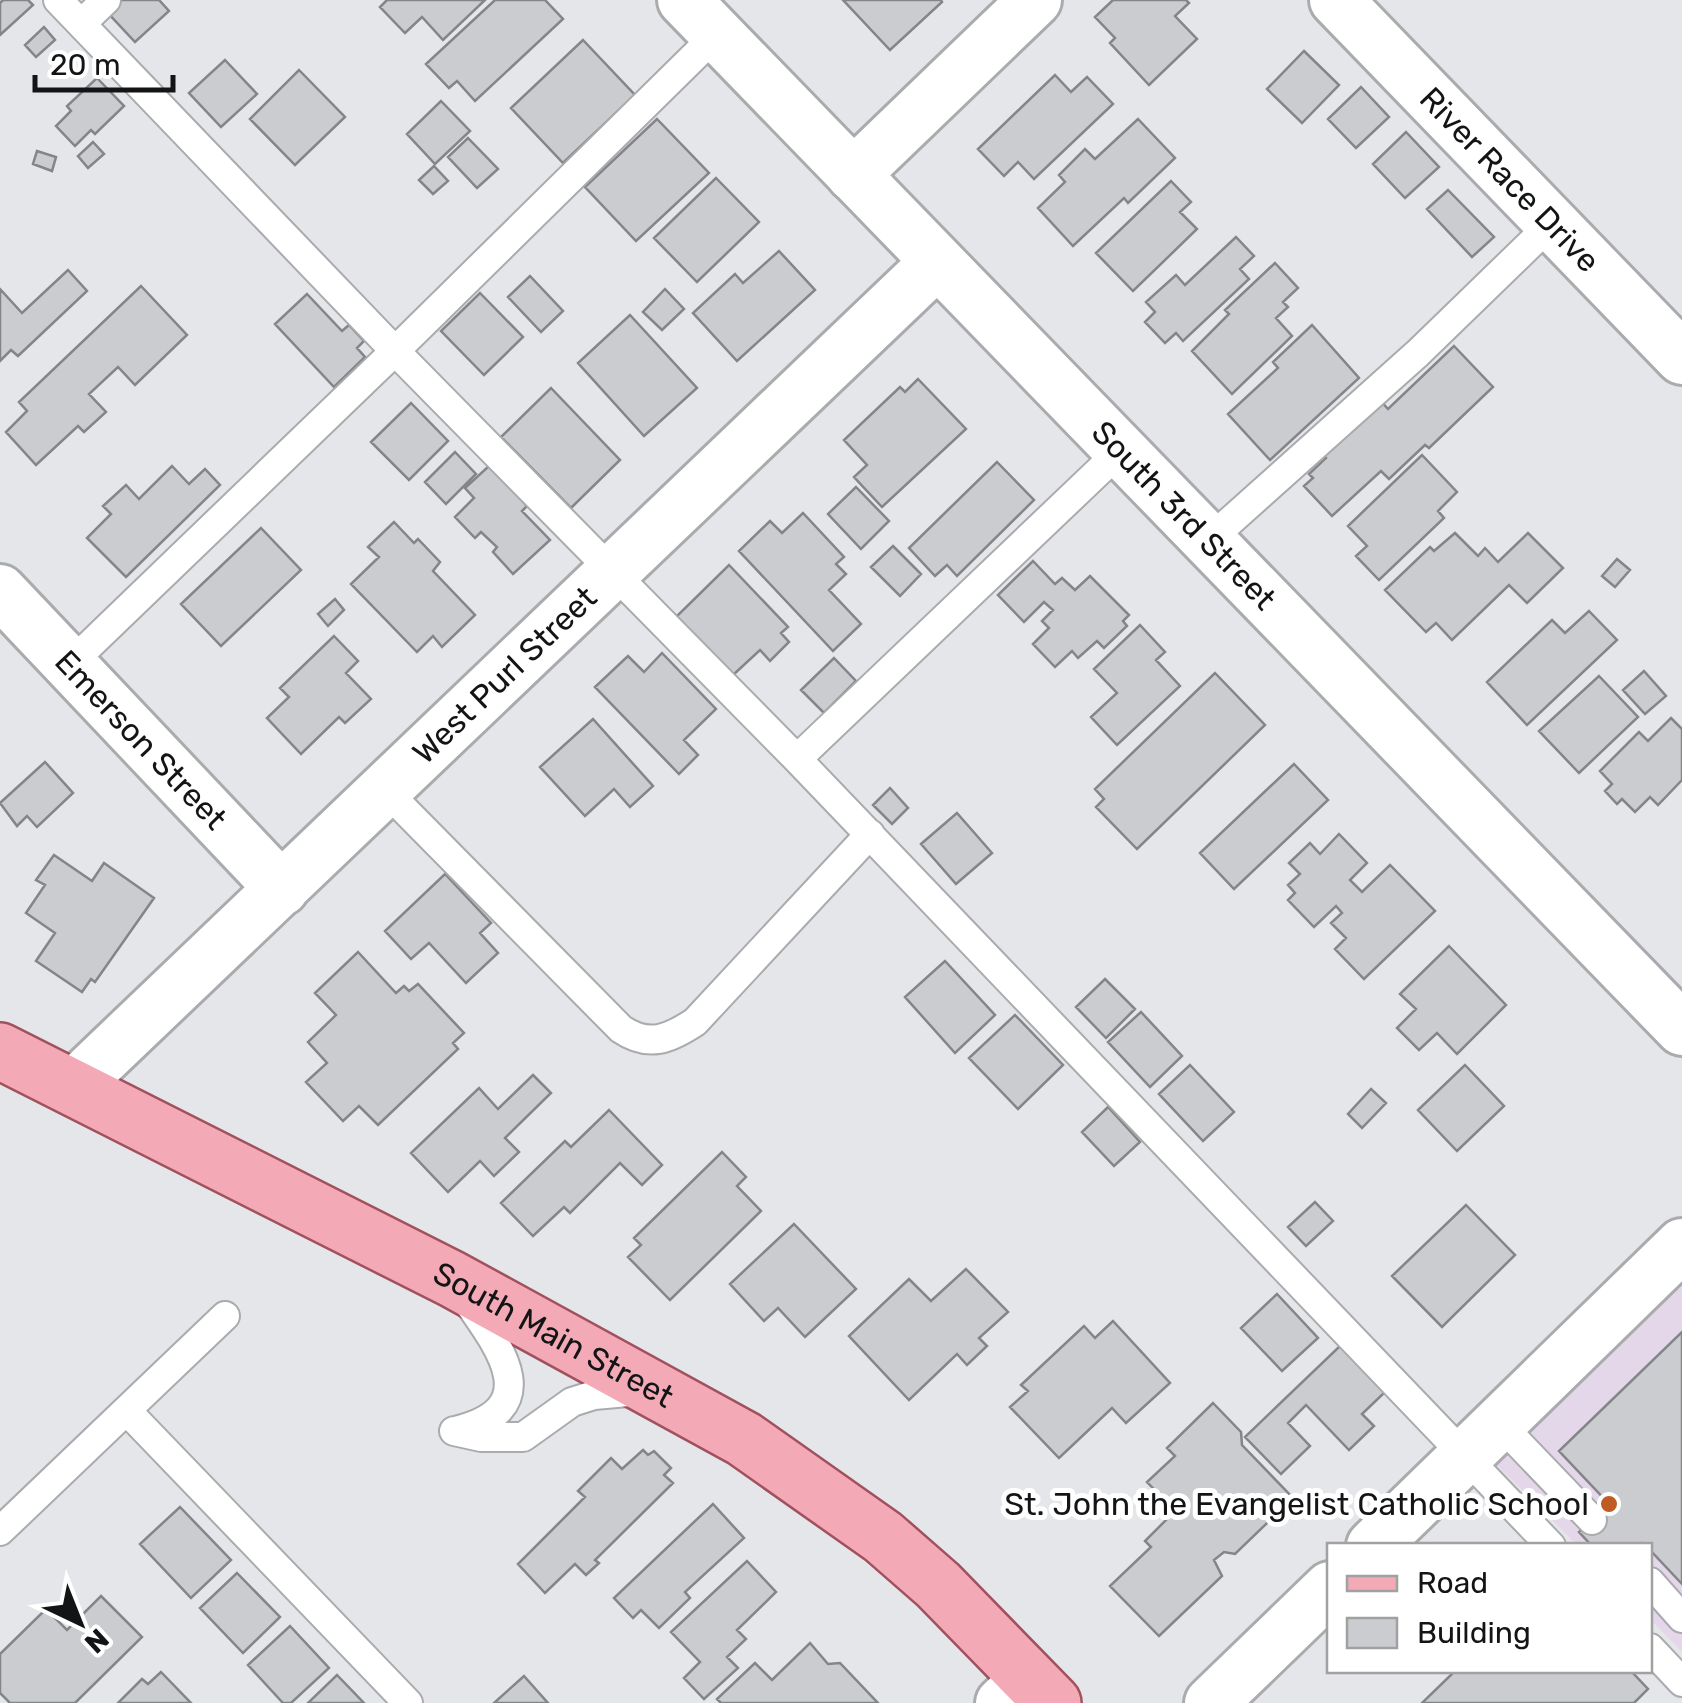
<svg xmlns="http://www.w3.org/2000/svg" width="1682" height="1703" viewBox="0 0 1682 1703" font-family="Rubik,sans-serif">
	<rect width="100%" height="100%" fill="#e4e6e9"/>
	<path fill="#e5d7ea" d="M1682 1283V1652L1650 1619V1546L1577 1545 1494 1462Z"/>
	<path fill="#cacccf" stroke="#838588" stroke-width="2.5" d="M3 0H28L33 5 0 35V3Z
		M120 0H159L169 11 135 42 107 12Z
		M387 0H485L443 40 422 17 405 33 380 7Z
		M495 0H545L563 19 475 101 457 81 449 88 426 64Z
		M843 0H941L942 2 890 50Z
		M1113 0H1186L1189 3 1175 16 1197 39 1149 85 1110 43 1115 38 1095 17Z
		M44 27 55 40 36 57 25 45Z
		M583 40 635 95 563 163 511 108Z
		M1304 51 1339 85 1302 123 1267 89Z
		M225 60 257 94 221 127 189 93Z
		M299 70 345 117 295 165 250 119Z
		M1055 75 1071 92 1087 77 1113 104 1034 179 1018 162 1004 176 978 149Z
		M97 78 124 106 95 134 91 130 75 146 56 126 71 111 67 106Z
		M1361 87 1389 117 1356 148 1328 119Z
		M441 101 470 131 435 164 407 134Z
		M657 119 709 173 636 241 585 187Z
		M1138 119 1175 158 1128 203 1124 198 1073 246 1038 208 1065 182 1059 175 1085 149 1095 159Z
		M1406 132 1439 167 1405 198 1373 164Z
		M468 138 498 169 477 188 448 157Z
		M93 142 104 154 88 168 78 156Z
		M37 151 56 157 52 171 33 164Z
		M434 166 448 181 433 194 419 180Z
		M716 178 759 222 697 282 654 238Z
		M1171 181 1191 202 1180 212 1197 229 1133 291 1096 253Z
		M1448 190 1494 237 1472 257 1427 209Z
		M1236 237 1254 256 1240 269 1249 279 1183 341 1176 333 1165 343 1145 322 1155 312 1146 302 1176 275 1185 285Z
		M779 251 815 290 737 361 693 313 735 274 743 283Z
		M1275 263 1298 288 1283 302 1288 307 1276 318 1292 336 1232 394 1192 351 1229 314 1225 310Z
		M68 270 87 291 18 356 11 350 0 361V289L22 313Z
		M530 276 563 311 541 332 508 297Z
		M141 286 187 335 135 385 118 367 89 394 106 412 84 432 78 426 36 465 6 432 27 411 19 402Z
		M665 289 684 309 662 330 643 312Z
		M480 293 523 337 484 375 441 331Z
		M307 294 342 331 349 325 364 341 357 348 365 357 334 387 275 324Z
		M630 315 697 388 644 436 578 363Z
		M1312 325 1359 378 1270 460 1228 414 1278 368 1273 362Z
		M1454 346 1493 387 1429 448 1425 445 1389 479 1381 471 1332 516 1304 486 1313 478 1309 474 1326 458 1322 453 1379 399 1388 409Z
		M918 379 966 429 882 507 854 477 867 465 844 440 900 387 905 392Z
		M551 388 620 460 571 508 501 437Z
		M411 403 448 441 409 480 371 442Z
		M455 452 476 474 446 504 425 482Z
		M1422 455 1457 492 1438 511 1444 518 1379 580 1356 556 1367 546 1348 526Z
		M997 462 1034 500 957 576 947 565 935 576 909 548Z
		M490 465 527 506 522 511 550 540 513 574 493 552 497 547 481 532 475 538 455 517 474 498 465 488Z
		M172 466 189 484 205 469 220 485 126 577 87 538 111 514 103 506 126 485 139 499Z
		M856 487 889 521 861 549 828 514Z
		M803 513 844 557 836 564 846 574 829 590 861 624 833 651 739 551 770 521 782 533Z
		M394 522 414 543 418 539 440 562 433 571 475 615 442 647 433 636 417 652 351 584 379 557 368 547Z
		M261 528 301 570 221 646 181 604Z
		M1455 533 1478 556 1485 548 1498 562 1528 533 1563 568 1527 603 1509 585 1452 640 1436 623 1426 632 1385 590 1430 547 1434 551Z
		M893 546 921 574 900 596 871 567Z
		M1617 559 1630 570 1615 587 1602 576Z
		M1033 561 1055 584 1062 578 1075 590 1090 576 1129 615 1123 621 1127 626 1104 648 1097 641 1078 658 1072 651 1055 667 1033 644 1049 628 1042 621 1053 610 1044 602 1024 622 998 595Z
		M729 565 788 627 781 633 789 642 770 661 760 650 732 676 676 617Z
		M335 599 344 610 328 626 318 614Z
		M1589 611 1617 640 1527 725 1487 682 1552 620 1565 633Z
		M1140 625 1165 652 1156 660 1180 686 1117 745 1091 717 1117 693 1094 669Z
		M334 636 358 661 346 673 371 699 345 723 339 717 301 754 267 718 289 697 280 688Z
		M662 653 716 709 684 740 698 755 679 774 595 687 628 656 644 672Z
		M834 658 856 681 824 713 801 690Z
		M1644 671 1666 696 1645 714 1623 690Z
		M1215 673 1265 725 1137 849 1096 807 1104 799 1095 789Z
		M1599 676 1638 717 1579 773 1539 731Z
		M1671 718 1682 729V780L1658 805 1650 797 1635 812 1622 799 1617 804 1605 791 1612 784 1600 771 1639 732 1648 741Z
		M593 719 653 786 630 807 614 789 585 816 540 767Z
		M45 762 73 793 37 827 27 816 17 826 0 803Z
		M1294 764 1328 800 1234 889 1200 853Z
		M890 788 908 808 892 824 873 805Z
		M957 813 992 853 956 884 921 844Z
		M1339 834 1367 863 1350 880 1362 892 1390 865 1435 911 1364 979 1335 949 1346 938 1331 923 1342 913 1336 906 1314 927 1288 900 1295 893 1288 885 1300 874 1289 863 1310 843 1320 854Z
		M54 855 92 881 104 863 154 898 95 982 91 979 82 992 36 961 55 933 26 913 45 885 36 880Z
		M445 874 491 923 480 933 498 953 466 983 429 943 411 959 385 931Z
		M1449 946 1506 1005 1457 1054 1437 1033 1419 1050 1397 1028 1416 1009 1400 994Z
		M358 952 396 993 404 986 409 991 418 984 464 1033 453 1043 458 1049 378 1125 359 1106 343 1121 306 1082 327 1063 308 1042 336 1015 315 993Z
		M945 961 995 1015 955 1053 905 997Z
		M1105 979 1135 1009 1106 1038 1076 1007Z
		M1141 1012 1182 1056 1150 1087 1108 1042Z
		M1015 1015 1063 1065 1018 1109 969 1058Z
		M1190 1065 1234 1112 1203 1141 1159 1094Z
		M1465 1065 1504 1106 1457 1151 1418 1110Z
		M533 1075 551 1093 505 1138 519 1152 494 1176 480 1161 448 1192 411 1153 479 1088 498 1109Z
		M1371 1089 1386 1103 1362 1128 1348 1114Z
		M1108 1107 1140 1142 1114 1166 1082 1132Z
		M609 1110 662 1165 642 1185 620 1163 570 1213 564 1207 533 1236 501 1203 565 1141 571 1147Z
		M722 1152 746 1177 737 1186 761 1211 670 1300 628 1257 641 1245 634 1238Z
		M1315 1202 1333 1221 1306 1246 1288 1227Z
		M1466 1205 1515 1255 1442 1327 1392 1276Z
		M794 1224 856 1289 805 1337 778 1308 764 1321 730 1284Z
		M966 1269 1008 1312 979 1338 987 1346 967 1365 957 1354 909 1400 849 1336 909 1279 931 1301Z
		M1277 1294 1318 1338 1282 1371 1241 1328Z
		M1113 1321 1170 1383 1126 1423 1112 1408 1059 1458 1010 1407 1028 1391 1021 1385 1084 1326 1095 1338Z
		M1682 1332V1584L1650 1550V1546L1642 1543 1639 1546H1592L1579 1532 1609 1504 1559 1451Z
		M1340 1346 1385 1392 1362 1414 1374 1426 1349 1450 1306 1405 1288 1423 1310 1446 1281 1474 1245 1437Z
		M1213 1403 1241 1432 1242 1445 1293 1498 1235 1554 1224 1552 1214 1560 1222 1576 1159 1636 1110 1586 1151 1547 1145 1541 1175 1511 1147 1482 1175 1456 1167 1448Z
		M643 1450 648 1455 654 1451 671 1468 664 1475 673 1483 595 1560 599 1563 586 1575 575 1564 545 1593 518 1564 585 1497 578 1491 611 1458 622 1469Z
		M713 1504 744 1538 685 1592 690 1598 659 1628 641 1610 633 1618 614 1598Z
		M180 1507 231 1560 191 1598 140 1544Z
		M747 1561 776 1592 737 1630 746 1639 727 1657 738 1668 704 1699 684 1678 700 1662 671 1632Z
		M237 1573 280 1617 243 1653 200 1608Z
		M101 1596 142 1637 75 1703H10L0 1693V1654L46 1609 67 1630Z
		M290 1626 329 1668 291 1703H283L248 1665Z
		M810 1643 828 1664 840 1663 878 1703H721L717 1699 755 1663 772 1680Z
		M1456 1670H1630L1648 1689 1634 1703H1422Z
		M161 1672 191 1703H118L142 1679 148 1684Z
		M337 1675 364 1703H308Z
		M524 1676 548 1703H494Z"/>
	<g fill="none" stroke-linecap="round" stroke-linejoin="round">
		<g stroke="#a9abad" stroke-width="32">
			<path id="lane" d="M58 0 395 351 797 759 1551 1546
				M81 24 106 0
				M1208 541 1418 353 1552 223
				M70 664 395 351 717 34
				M797 759 1120 451
				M386 791 621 1029C649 1048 669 1039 695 1022L870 834
				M127 1411 408 1703
				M1499 1423 1592 1520
				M454 1431 481 1437H523L572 1402 594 1395 639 1391
				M455 1431C546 1409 502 1350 465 1298
				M0 1531 225 1316
				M1650 1582 1682 1618
				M1650 1648 1682 1682"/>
		</g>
		<g stroke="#a9abad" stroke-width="58">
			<g id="street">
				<path id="s1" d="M684 0 1682 1029"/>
				<path id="s2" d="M1336 0 1682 358"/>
				<path d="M853 175 1035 0"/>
				<path id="s3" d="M0 591 282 889"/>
				<path id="s4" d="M72 1088 937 262"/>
				<path d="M1373 1546 1682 1245"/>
				<path d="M1002 1703 1029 1678"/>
				<path d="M1211 1703 1330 1588"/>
			</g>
		</g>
		<g stroke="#a1515e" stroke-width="60">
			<g id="primary">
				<path id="s5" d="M0 1051 452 1279 744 1439 883 1537 938 1585 1053 1703"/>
			</g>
		</g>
		<use href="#lane" stroke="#fff" stroke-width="28"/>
		<use href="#street" stroke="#fff" stroke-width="52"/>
		<use href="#primary" stroke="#f4aab6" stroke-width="55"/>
	</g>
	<circle fill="#bf5c23" stroke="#fff" stroke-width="4" cx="1609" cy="1504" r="10"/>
	<g text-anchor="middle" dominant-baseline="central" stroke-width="10" stroke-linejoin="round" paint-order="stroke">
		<g font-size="32" fill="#131415" stroke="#fff">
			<text stroke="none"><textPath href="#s2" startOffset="250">River Race Drive</textPath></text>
			<text stroke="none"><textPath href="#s1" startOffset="718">South 3rd Street</textPath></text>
			<text stroke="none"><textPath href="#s4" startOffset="598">West Purl Street</textPath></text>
			<text stroke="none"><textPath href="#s3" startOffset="205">Emerson Street</textPath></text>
			<text stroke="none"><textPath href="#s5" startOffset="622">South Main Street</textPath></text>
		</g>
		<g font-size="32" fill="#131415" stroke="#fff" text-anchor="end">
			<text x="1589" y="1504">St. John the Evangelist Catholic School</text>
		</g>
	</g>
	<rect x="1327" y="1543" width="325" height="130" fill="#ffffff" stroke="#a1a1a1" stroke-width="2.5"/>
	<rect x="1347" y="1576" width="50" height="15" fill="#f4aab6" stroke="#a1a1a1" stroke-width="2.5"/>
	<text x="1417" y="1593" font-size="30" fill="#131415">Road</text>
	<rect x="1347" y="1618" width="50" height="30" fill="#cacccf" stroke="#a1a1a1" stroke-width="2.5"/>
	<text x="1417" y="1643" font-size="30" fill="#131415">Building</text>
	<g transform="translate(80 1623) rotate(137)" stroke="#ffffff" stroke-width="8" paint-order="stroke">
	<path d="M0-8L18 38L0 25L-18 38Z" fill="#131415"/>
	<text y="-15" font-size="28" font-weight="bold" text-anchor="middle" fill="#131415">N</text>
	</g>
	<path d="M35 75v15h138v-15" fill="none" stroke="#131415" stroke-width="5"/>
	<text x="50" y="75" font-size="30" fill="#131415" stroke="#ffffff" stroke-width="8" paint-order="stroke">20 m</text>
</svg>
